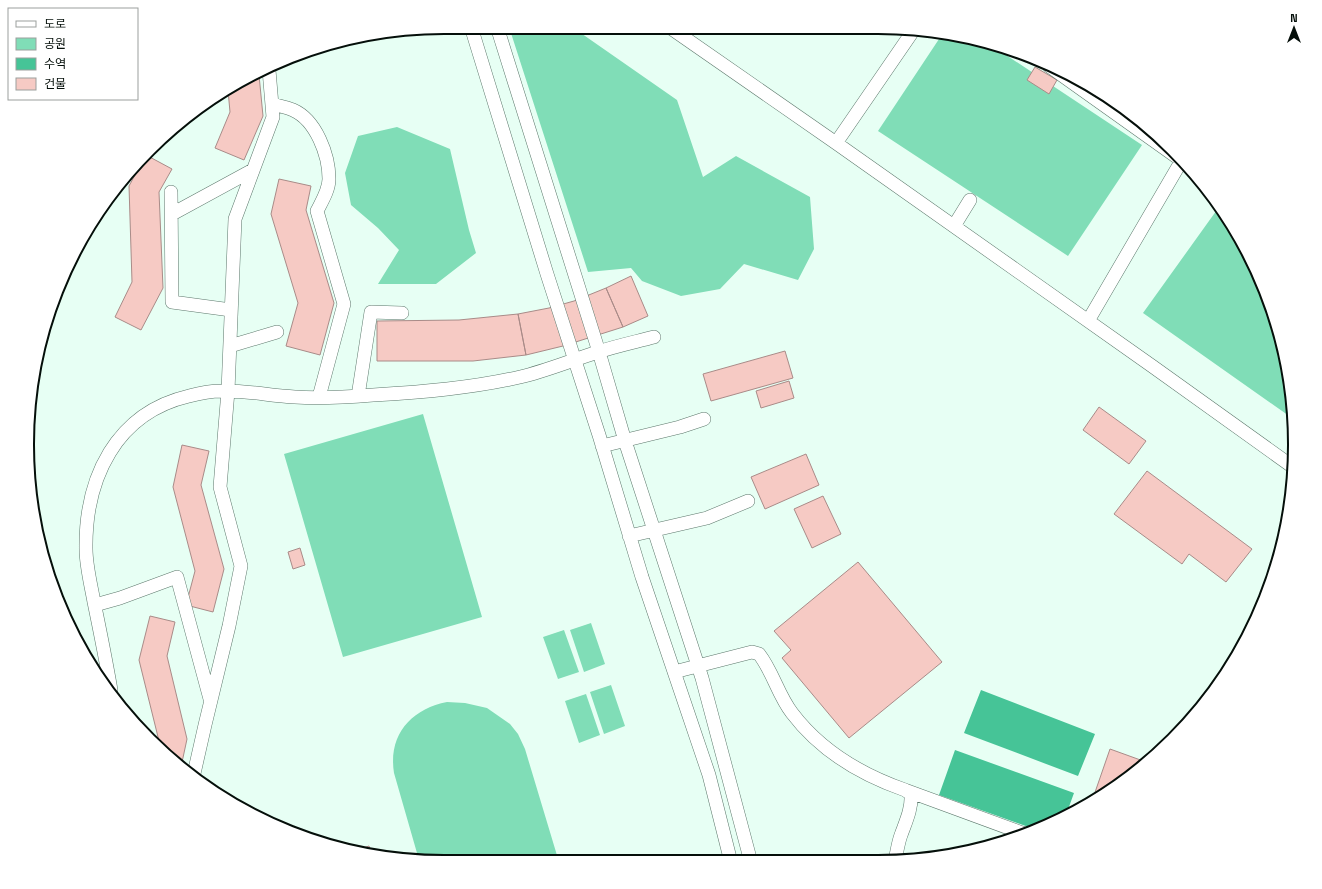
<svg xmlns="http://www.w3.org/2000/svg" width="1322" height="889" viewBox="0 0 1322 889" font-family="'Space Grotesk','Noto Sans KR',sans-serif">
	<rect width="100%" height="100%" fill="#e7fff4"/>
	<path fill="#80ddb7" d="M575 29 677 100 703 177 736 156 810 197 814 249 798 280 744 264 720 289 681 296 642 281 631 268 588 272 510 30Z
		M943 33 959 35 994 47 1142 145 1068 256 878 131Z
		M397 127 450 149 469 230 476 253 436 284H378L399 250 378 228 351 205 345 173 358 136Z
		M1219 207 1225 212 1263 285 1287 363 1292 418 1143 313Z
		M423 414 482 617 343 657 284 454Z
		M591 623 605 664 584 672 570 630Z
		M564 630 579 672 558 679 543 637Z
		M611 685 625 726 604 734 590 692Z
		M586 694 600 735 579 743 565 701Z
		M447 702 465 703 487 708 510 724 518 734 525 749 559 862H445L419 860 394 773C388 735 411 709 447 702Z"/>
	<path fill="#46c497" d="M981 690 1095 734 1078 776 964 733Z
		M955 750 1074 793 1066 815 1037 830 939 795Z"/>
	<path fill="#f6cac4" stroke="#a98b88" d="M1035 67 1057 80 1049 94 1027 80Z
		M259 75 263 116 244 160 215 148 230 112 228 90Z
		M146 155 172 169 159 192 163 288 141 330 115 317 132 282 129 186Z
		M279 179 311 186 306 210 334 303 320 355 286 346 298 303 271 214Z
		M631 276 648 316 623 327 606 288Z
		M606 288 623 327 563 346 526 355 518 314 549 308 574 301Z
		M518 314 526 355 473 361H377V321L459 320Z
		M785 351 793 378 711 401 703 374Z
		M789 381 794 398 761 408 756 391Z
		M1099 407 1146 441 1129 464 1083 430Z
		M182 445 209 451 201 485 224 569 213 612 186 605 195 571 173 487Z
		M806 454 819 485 765 509 751 477Z
		M1147 471 1252 549 1226 582 1189 554 1182 564 1114 514Z
		M823 496 841 534 812 548 794 509Z
		M300 548 305 565 293 569 288 552Z
		M858 562 942 662 849 738 782 658 791 650 774 631Z
		M150 616 175 622 167 656 187 739 181 767 157 747 159 741 139 660Z
		M1110 749 1146 762 1110 792 1092 801Z
		M369 846 372 855 363 854 354 851Z"/>
	<g fill="none" stroke-linecap="round" stroke-linejoin="round">
		<g stroke="#5d786c" stroke-width="14">
			<path id="minor" d="M672 29 836 143 1152 366 1293 467
				M472 30 547 274 599 435 642 577 709 775 731 862
				M498 30 599 352 625 441 702 678 751 862
				M1049 66 1181 160
				M272 104C279 106 286 107 293 110 316 120 329 155 329 179 329 190 322 201 317 211L344 304 319 397
				M836 143 913 31
				M171 192 172 302 231 310
				M172 214 253 170
				M954 226 970 200
				M1088 321 1182 160
				M230 346 277 332
				M358 396 371 312 402 313
				M602 446 680 427 704 419
				M629 536 707 518 748 501
				M95 605 120 598 177 577 210 699
				M674 672 752 652 759 654C773 672 778 695 792 713 820 750 862 775 905 790L911 794C912 809 906 821 901 835 898 843 897 852 895 860
				M111 690C106 661 100 631 94 602 91 585 86 566 86 549 85 478 116 413 189 396 200 393 211 391 222 391 245 390 271 396 295 397 320 399 349 397 373 395 423 392 472 388 520 377 546 371 572 360 598 352 616 346 635 342 654 337
				M193 778 205 725 229 626 241 566 220 487 228 391 235 219 273 117 269 70
				M905 790 1025 834"/>
		</g>
		<use href="#minor" stroke="#fff" stroke-width="13"/>
	</g>
	<path d="M0 0H1322V889H0ZM444 34H878A410 410 0 0 1 1288 444V445A410 410 0 0 1 878 855H444A410 410 0 0 1 34 445V444A410 410 0 0 1 444 34Z" fill="#fff" fill-rule="evenodd"/>
	<path fill="none" stroke="#050f0a" stroke-width="2" d="M444 34H878A410 410 0 0 1 1288 444V445A410 410 0 0 1 878 855H444A410 410 0 0 1 34 445V444A410 410 0 0 1 444 34Z"/>
	<rect x="8" y="8" width="130" height="92" fill="#ffffff" stroke="#9b9f9d"/>
	<rect x="16" y="21" width="20" height="6" fill="#ffffff" stroke="#9b9f9d"/>
	<text x="44" y="28" font-size="12" fill="#050f0a">도로</text>
	<rect x="16" y="38" width="20" height="12" fill="#80ddb7" stroke="#9b9f9d"/>
	<text x="44" y="48" font-size="12" fill="#050f0a">공원</text>
	<rect x="16" y="58" width="20" height="12" fill="#46c497" stroke="#9b9f9d"/>
	<text x="44" y="68" font-size="12" fill="#050f0a">수역</text>
	<rect x="16" y="78" width="20" height="12" fill="#f6cac4" stroke="#9b9f9d"/>
	<text x="44" y="88" font-size="12" fill="#050f0a">건물</text>
	<g transform="translate(1294 28)" stroke="#ffffff" stroke-width="3" paint-order="stroke">
	<path d="M0-3L7 15L0 10L-7 15Z" fill="#050f0a"/>
	<text y="-6" font-size="11" font-weight="bold" text-anchor="middle" fill="#050f0a">N</text>
	</g>
</svg>
